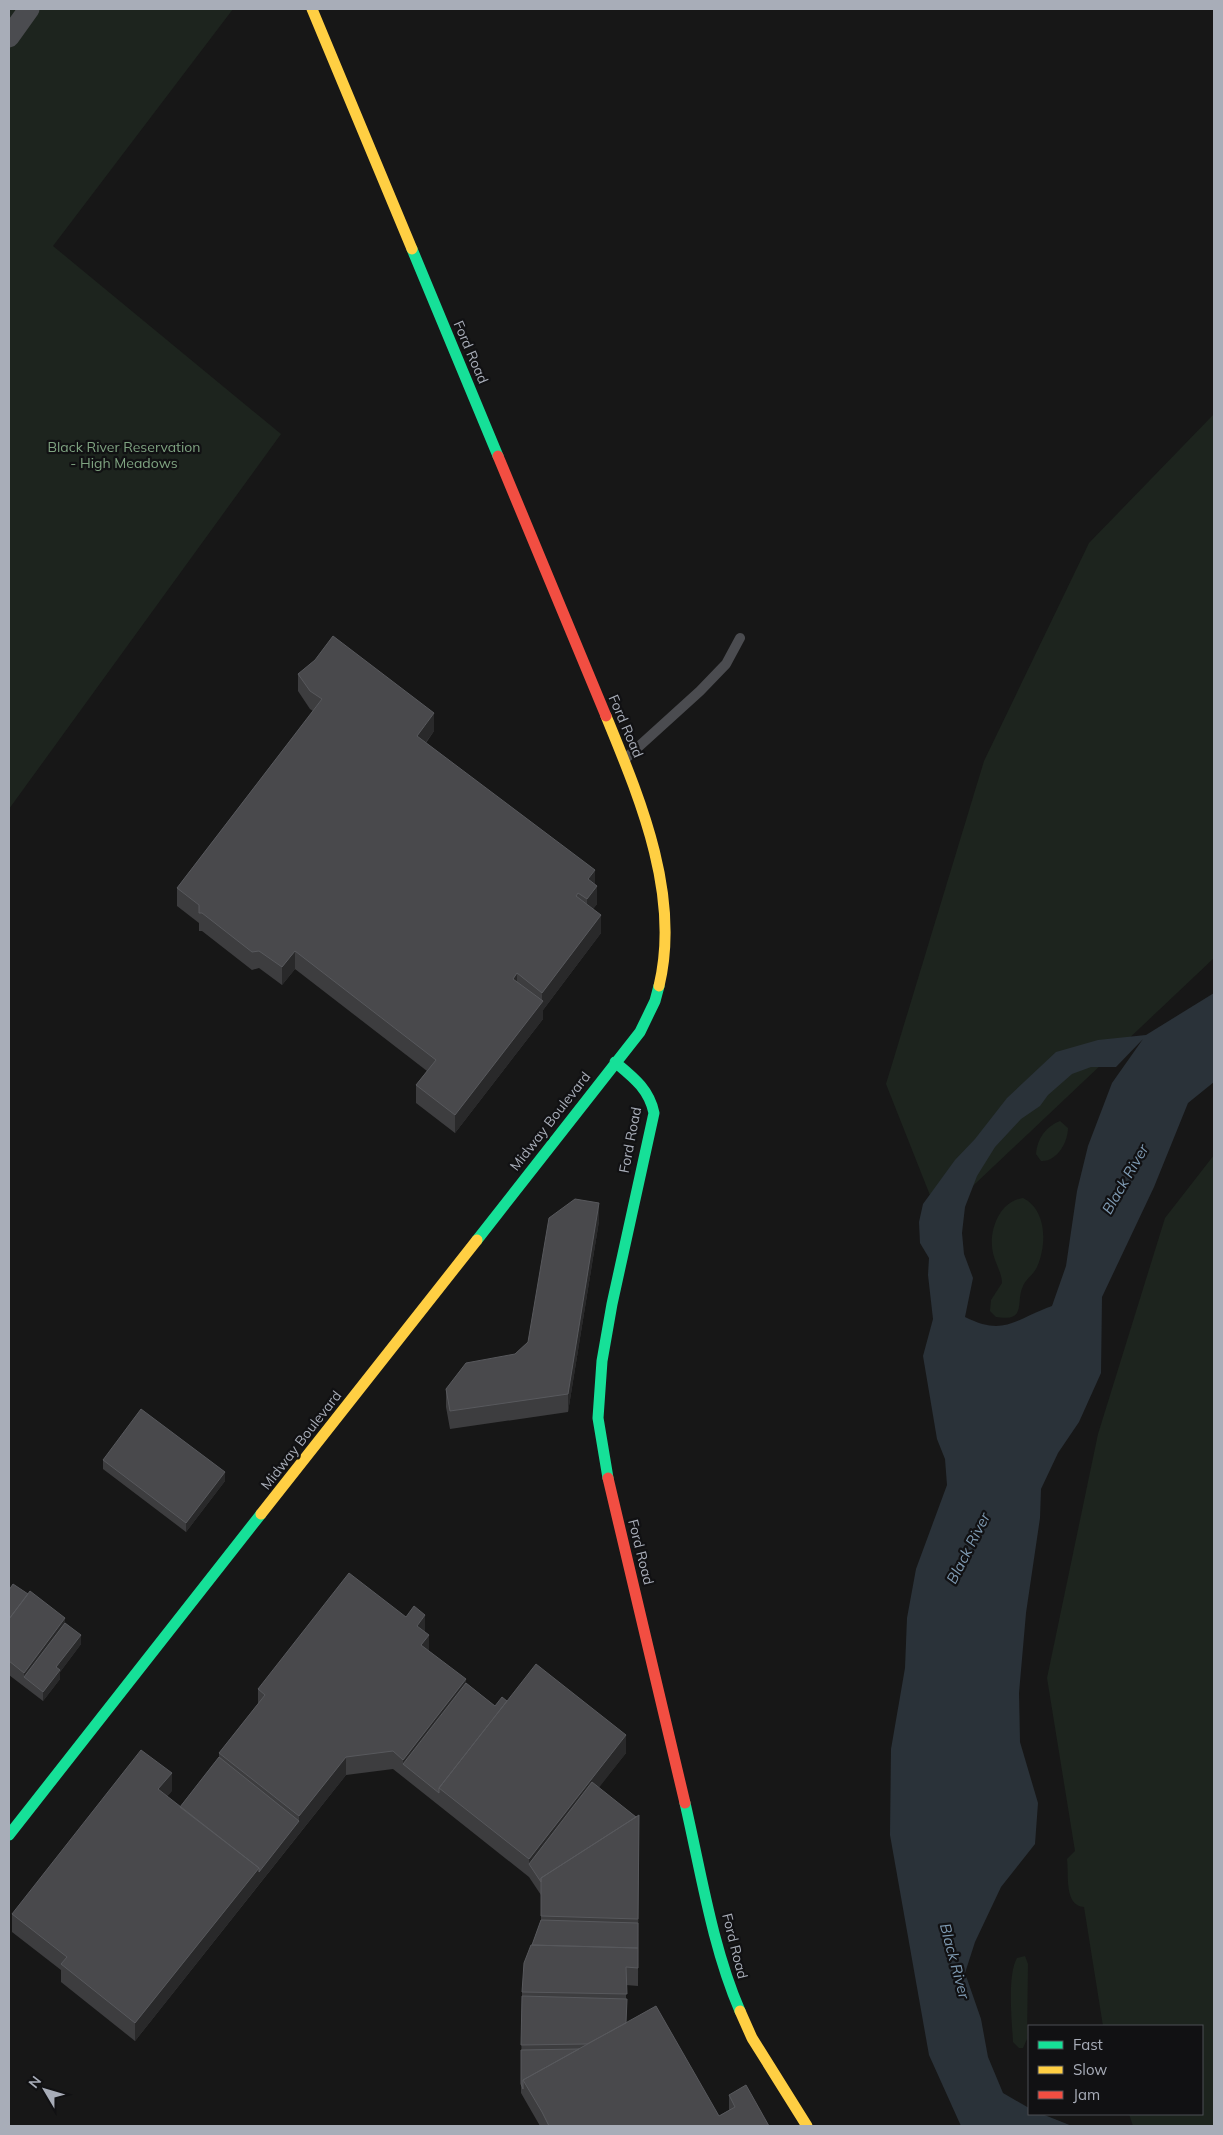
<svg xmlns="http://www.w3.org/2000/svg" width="1223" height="2135" viewBox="0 0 1223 2135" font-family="Mulish,sans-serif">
	<rect width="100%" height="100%" fill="#171717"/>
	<path fill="#1d241e" d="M9 9H233L53 246 281 434 9 809Z
		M1214 414V958L939 1218 886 1084 984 761 1089 543Z
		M1060 1121 1068 1128C1068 1142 1057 1162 1041 1161L1036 1154C1037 1139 1046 1126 1060 1121Z
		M1214 1155V2126H1133L1129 2114H1202V2026H1103L1084 1907C1064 1906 1069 1875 1067 1859L1075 1851 1047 1678 1098 1434 1165 1218Z
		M1023 1198C1047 1210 1047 1245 1037 1267 1034 1274 1026 1279 1023 1286 1015 1302 1028 1322 996 1317L990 1311 991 1300 1002 1283C1002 1273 995 1263 993 1253 988 1232 999 1201 1023 1198Z
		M1025 1956 1028 1964 1027 2039 1023 2048H1019L1013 2042C1012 2022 1007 1975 1017 1958Z"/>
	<path fill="#2a3239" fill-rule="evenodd" d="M1214 993V1082L1188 1103 1154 1187 1102 1297 1101 1373 1079 1422 1058 1453 1041 1489 1040 1518 1026 1613 1019 1693 1020 1742 1038 1803 1035 1844 1001 1887 975 1942 965 1973 981 2019 988 2057 1003 2093 1029 2108V2114H1042L1072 2126H961L929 2055 890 1835 891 1749 905 1668 907 1618 916 1569 947 1485 945 1459 937 1439 923 1356 933 1319 928 1275 929 1258 920 1243 919 1222 923 1204 955 1160 975 1139 1007 1098 1056 1052 1098 1040 1146 1035ZM1143 1039 1112 1083 1088 1146 1077 1191 1066 1266 1052 1306C1015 1319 1005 1337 965 1317L973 1278 964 1254 962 1233 965 1207 977 1176 995 1147 1021 1119 1040 1106 1048 1095 1072 1074 1091 1067H1116Z"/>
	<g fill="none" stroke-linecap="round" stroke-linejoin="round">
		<path stroke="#4b4c50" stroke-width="10" d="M625 759 700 691 726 664 740 638"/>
		<path stroke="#4b4c50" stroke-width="21" d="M9 37 29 9"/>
		<path stroke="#16e098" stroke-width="11" d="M412 249 498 456
			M477 1240 640 1032 655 1001 659 986
			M608 1478 598 1418 602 1361 612 1304 654 1113C649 1089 633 1077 615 1062
			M685 1803C701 1872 712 1946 740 2011
			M9 1835 261 1514"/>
		<path stroke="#ffcf43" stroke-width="11" d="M312 9 412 249
			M606 716C640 799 681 895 659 986
			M261 1514 477 1240
			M740 2011 752 2038 807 2126"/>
		<path stroke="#f24e42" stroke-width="11" d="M498 456 606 716
			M608 1478 685 1803"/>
	</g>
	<path fill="#3d3d3f" d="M298 674 434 731 426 743 595 885 597 904 593 909 601 933 543 1010V1019L455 1133 416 1103V1085L427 1071 295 969 282 985 259 968 252 970 202 931H199V923L177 906V888L313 711 310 709 298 691Z
		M599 1221 568 1412 450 1429 446 1407V1389L515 1354 528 1342Z
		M103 1460 225 1481 186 1532 103 1469Z
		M9 1590 65 1623 81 1644 60 1672V1679L43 1701 9 1675Z
		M425 1632 429 1651 466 1683 495 1706 507 1701 626 1753 598 1788 636 1817 639 1815 638 1986 626 1985V2022L719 2116 729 2110V2095L769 2126H540L521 2093V2084L522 1992 532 1945 541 1920V1895L529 1877 393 1769 346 1775 135 2041 61 1982V1970L12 1932V1914L172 1791 167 1796 180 1807 219 1757V1753L258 1704V1689Z"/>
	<path fill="#29292a" d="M434 713V731L417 754V736Z
		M595 870V888L588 879Z
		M597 886V904L587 917V899Z
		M601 915V933L543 1010V1019L455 1133V1115L542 1002V993Z
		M295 951V969L282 985V967Z
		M517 973V991L513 979Z
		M599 1203V1221L568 1412V1394Z
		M225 1472V1481L186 1532V1523Z
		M425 1615V1633L417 1626Z
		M65 1618V1632L24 1677V1673Z
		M81 1635V1644L60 1672V1679L43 1701V1692L56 1667Z
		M429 1635V1653L421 1645Z
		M466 1679V1697L403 1764V1760Z
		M626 1735V1753L534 1871 529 1864V1859Z
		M346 1757V1775L299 1834V1816Z
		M172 1773V1791L158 1807V1789Z
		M299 1821V1834L135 2041V2023L259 1868Z"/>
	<path fill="#49494c" stroke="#58595d" d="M333 636 434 713 417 736 595 870 588 879 597 886 587 899 578 893 576 896 601 915 542 993 517 973 513 979 543 1001 455 1115 416 1085 436 1060 295 951 282 967 259 951 252 952 202 913H199V905L177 888 322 699 310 691 298 674 315 660Z
		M575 1199 599 1203 568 1394 450 1411 446 1389 466 1363 515 1354 528 1342 549 1218Z
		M141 1409 225 1472 186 1523 103 1460Z
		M349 1573 406 1617 414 1606 425 1615 417 1626 429 1635 421 1645 466 1679 403 1760 393 1751 346 1757 299 1816 219 1753 265 1695 258 1689Z
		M13 1584 28 1594 9 1619V1590Z
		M30 1591 65 1618 24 1673 9 1661V1619Z
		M65 1623 81 1635 56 1667 60 1670 43 1692 24 1677Z
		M536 1664 626 1735 529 1859 439 1788Z
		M466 1683 495 1706 502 1697 507 1701 439 1788V1793L403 1764Z
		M141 1750 172 1773 158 1789 259 1868 135 2023 61 1964 67 1957 12 1914Z
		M219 1757 299 1821 259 1872V1868L180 1807Z
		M592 1782 636 1817 541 1878V1882L529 1864Z
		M639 1815 638 1919 541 1916V1878Z
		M541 1920 638 1923V1948L532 1945Z
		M531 1945 638 1948V1968L626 1967 627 1994 522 1992 524 1963Z
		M522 1996 627 1999 626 2023 587 2044 521 2045Z
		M656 2006 719 2116 735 2107 729 2095 746 2085 769 2126H549L542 2112 523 2080Z
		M579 2049 523 2080V2089L521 2084V2050Z"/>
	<g text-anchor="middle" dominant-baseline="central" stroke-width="4.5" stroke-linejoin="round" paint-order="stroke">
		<g font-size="14" fill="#a8adb8" stroke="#111113">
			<text transform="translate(471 352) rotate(67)">Ford Road</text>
			<text transform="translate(626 726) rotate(67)">Ford Road</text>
			<text transform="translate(550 1121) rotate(-52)">Midway Boulevard</text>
			<text transform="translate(630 1140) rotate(-79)">Ford Road</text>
			<text transform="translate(301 1440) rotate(-52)">Midway Boulevard</text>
			<text transform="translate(641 1552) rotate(76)">Ford Road</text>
			<text transform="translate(735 1946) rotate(76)">Ford Road</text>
		</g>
		<g font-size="14" fill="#7fa381" stroke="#111113">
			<text x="124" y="447">Black River Reservation<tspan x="124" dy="16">- High Meadows</tspan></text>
		</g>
		<g font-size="15" font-style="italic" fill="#7f9bb3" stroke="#111113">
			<text transform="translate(1125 1179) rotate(-60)">Black River</text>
			<text transform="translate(968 1548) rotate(-63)">Black River</text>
			<text transform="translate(955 1961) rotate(75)">Black River</text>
		</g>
	</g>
	<rect width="1223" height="2135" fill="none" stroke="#a8adb8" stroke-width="20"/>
	<rect x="1028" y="2025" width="175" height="90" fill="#111113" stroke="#4d4f55"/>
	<rect x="1038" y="2041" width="25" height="8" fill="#16e098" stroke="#4d4f55"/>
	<text x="1073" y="2050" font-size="15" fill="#a8adb8">Fast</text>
	<rect x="1038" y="2066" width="25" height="8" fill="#ffcf43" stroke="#4d4f55"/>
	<text x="1073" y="2075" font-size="15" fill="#a8adb8">Slow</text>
	<rect x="1038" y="2091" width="25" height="8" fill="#f24e42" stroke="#4d4f55"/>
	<text x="1073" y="2100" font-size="15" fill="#a8adb8">Jam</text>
	<g transform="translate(45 2090) rotate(308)" stroke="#111113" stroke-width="4" paint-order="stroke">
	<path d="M0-4L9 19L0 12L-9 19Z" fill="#a8adb8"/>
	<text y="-8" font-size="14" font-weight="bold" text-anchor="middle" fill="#a8adb8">N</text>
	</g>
</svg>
